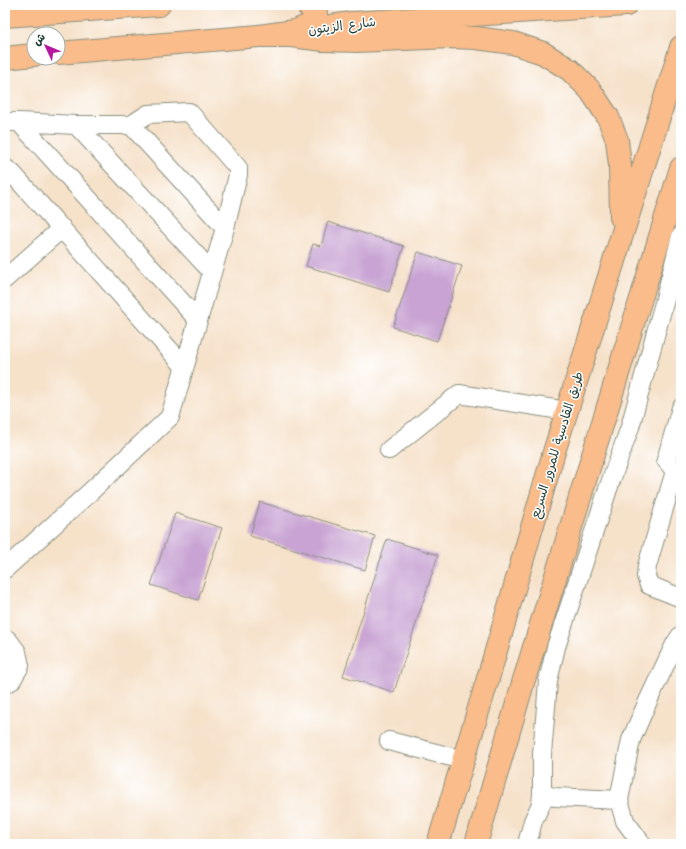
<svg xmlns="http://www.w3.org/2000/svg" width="686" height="849" viewBox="0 0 686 849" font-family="'Architects Daughter','Playpen Sans Arabic',sans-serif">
	<rect width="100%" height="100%" fill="#fff"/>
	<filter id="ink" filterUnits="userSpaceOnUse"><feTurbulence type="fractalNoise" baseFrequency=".025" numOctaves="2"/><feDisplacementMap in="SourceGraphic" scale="8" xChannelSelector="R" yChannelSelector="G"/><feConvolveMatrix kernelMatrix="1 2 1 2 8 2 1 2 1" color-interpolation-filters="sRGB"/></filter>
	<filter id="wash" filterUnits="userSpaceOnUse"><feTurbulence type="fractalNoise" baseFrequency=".012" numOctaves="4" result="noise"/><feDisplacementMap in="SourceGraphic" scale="16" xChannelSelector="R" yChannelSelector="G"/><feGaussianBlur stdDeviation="0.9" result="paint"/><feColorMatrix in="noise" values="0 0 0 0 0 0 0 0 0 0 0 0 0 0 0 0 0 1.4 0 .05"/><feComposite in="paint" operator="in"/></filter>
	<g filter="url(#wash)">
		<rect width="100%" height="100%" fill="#f6e1c9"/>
		<g id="blocks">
			<path fill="#c8a3d3" d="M328 222 404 246 389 292 306 266 313 244 321 246Z
				M418 252 462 266 437 341 393 327Z
				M260 502 375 536 365 570 250 536Z
				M175 513 222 528 198 600 151 585Z
				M387 539 438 555 394 692 343 676Z"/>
		</g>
	</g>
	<g filter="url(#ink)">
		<use href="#blocks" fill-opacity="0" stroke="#8a8f7e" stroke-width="1"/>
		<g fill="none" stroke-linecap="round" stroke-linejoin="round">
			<g stroke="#8a8f7e" stroke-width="20">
				<path id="minor" d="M5 122H19L76 125H131L225 228
					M19 122 198 320
					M76 125 212 272
					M5 168 12 173 184 366
					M5 279 62 228
					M681 408 666 460 675 471 647 566 646 576 649 585 681 598
					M389 450 459 394 567 411
					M5 569 89 493 170 417 225 228 238 175V168L189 112 148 114 131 125
					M5 638 8 640 17 652 20 666 11 681 5 684
					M389 741 463 760
					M542 794V754L546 707 548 681 556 647 608 489 630 427 664 303 681 236
					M527 844 533 821 541 804 542 794 555 797 619 800
					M642 844 625 821 619 800 625 769 631 740 648 701 675 644 681 635"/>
			</g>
			<g stroke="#8a8f7e" stroke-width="24">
				<path id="major" d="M5 16 159 5
					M295 31 309 25 316 18V12L307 5
					M58 53 259 36 352 23 626 5
					M5 58 34 55"/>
			</g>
			<g stroke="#8a8f7e" stroke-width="24">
				<path id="highway" d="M259 36H291L324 40 357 41 451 37 476 38 513 43 543 53 570 70 590 90 608 117 617 140 620 165 621 217
					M438 844 489 675 554 452 681 47
					M476 844 523 683 681 168"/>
			</g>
			<use href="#minor" stroke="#fff" stroke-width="18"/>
			<use href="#major" stroke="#f9bc8a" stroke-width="22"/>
			<use href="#highway" stroke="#f9bc8a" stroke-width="22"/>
		</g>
	</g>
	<g text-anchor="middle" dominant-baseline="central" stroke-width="3" stroke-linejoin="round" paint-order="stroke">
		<g font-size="13" fill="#1f3d34" stroke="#fff">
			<text transform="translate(342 26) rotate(-7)">شارع الزيتون</text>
			<text transform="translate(557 445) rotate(-73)">طريق القادسية للمرور السريع</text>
		</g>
	</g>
	<rect width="686" height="849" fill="none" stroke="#fff" stroke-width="20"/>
	<g transform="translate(46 46) rotate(314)"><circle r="19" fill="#ffffff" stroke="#a5b1ae"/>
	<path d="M0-3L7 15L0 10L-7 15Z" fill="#b5179e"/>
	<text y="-6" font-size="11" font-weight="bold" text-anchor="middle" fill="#1f3d34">ش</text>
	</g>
</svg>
